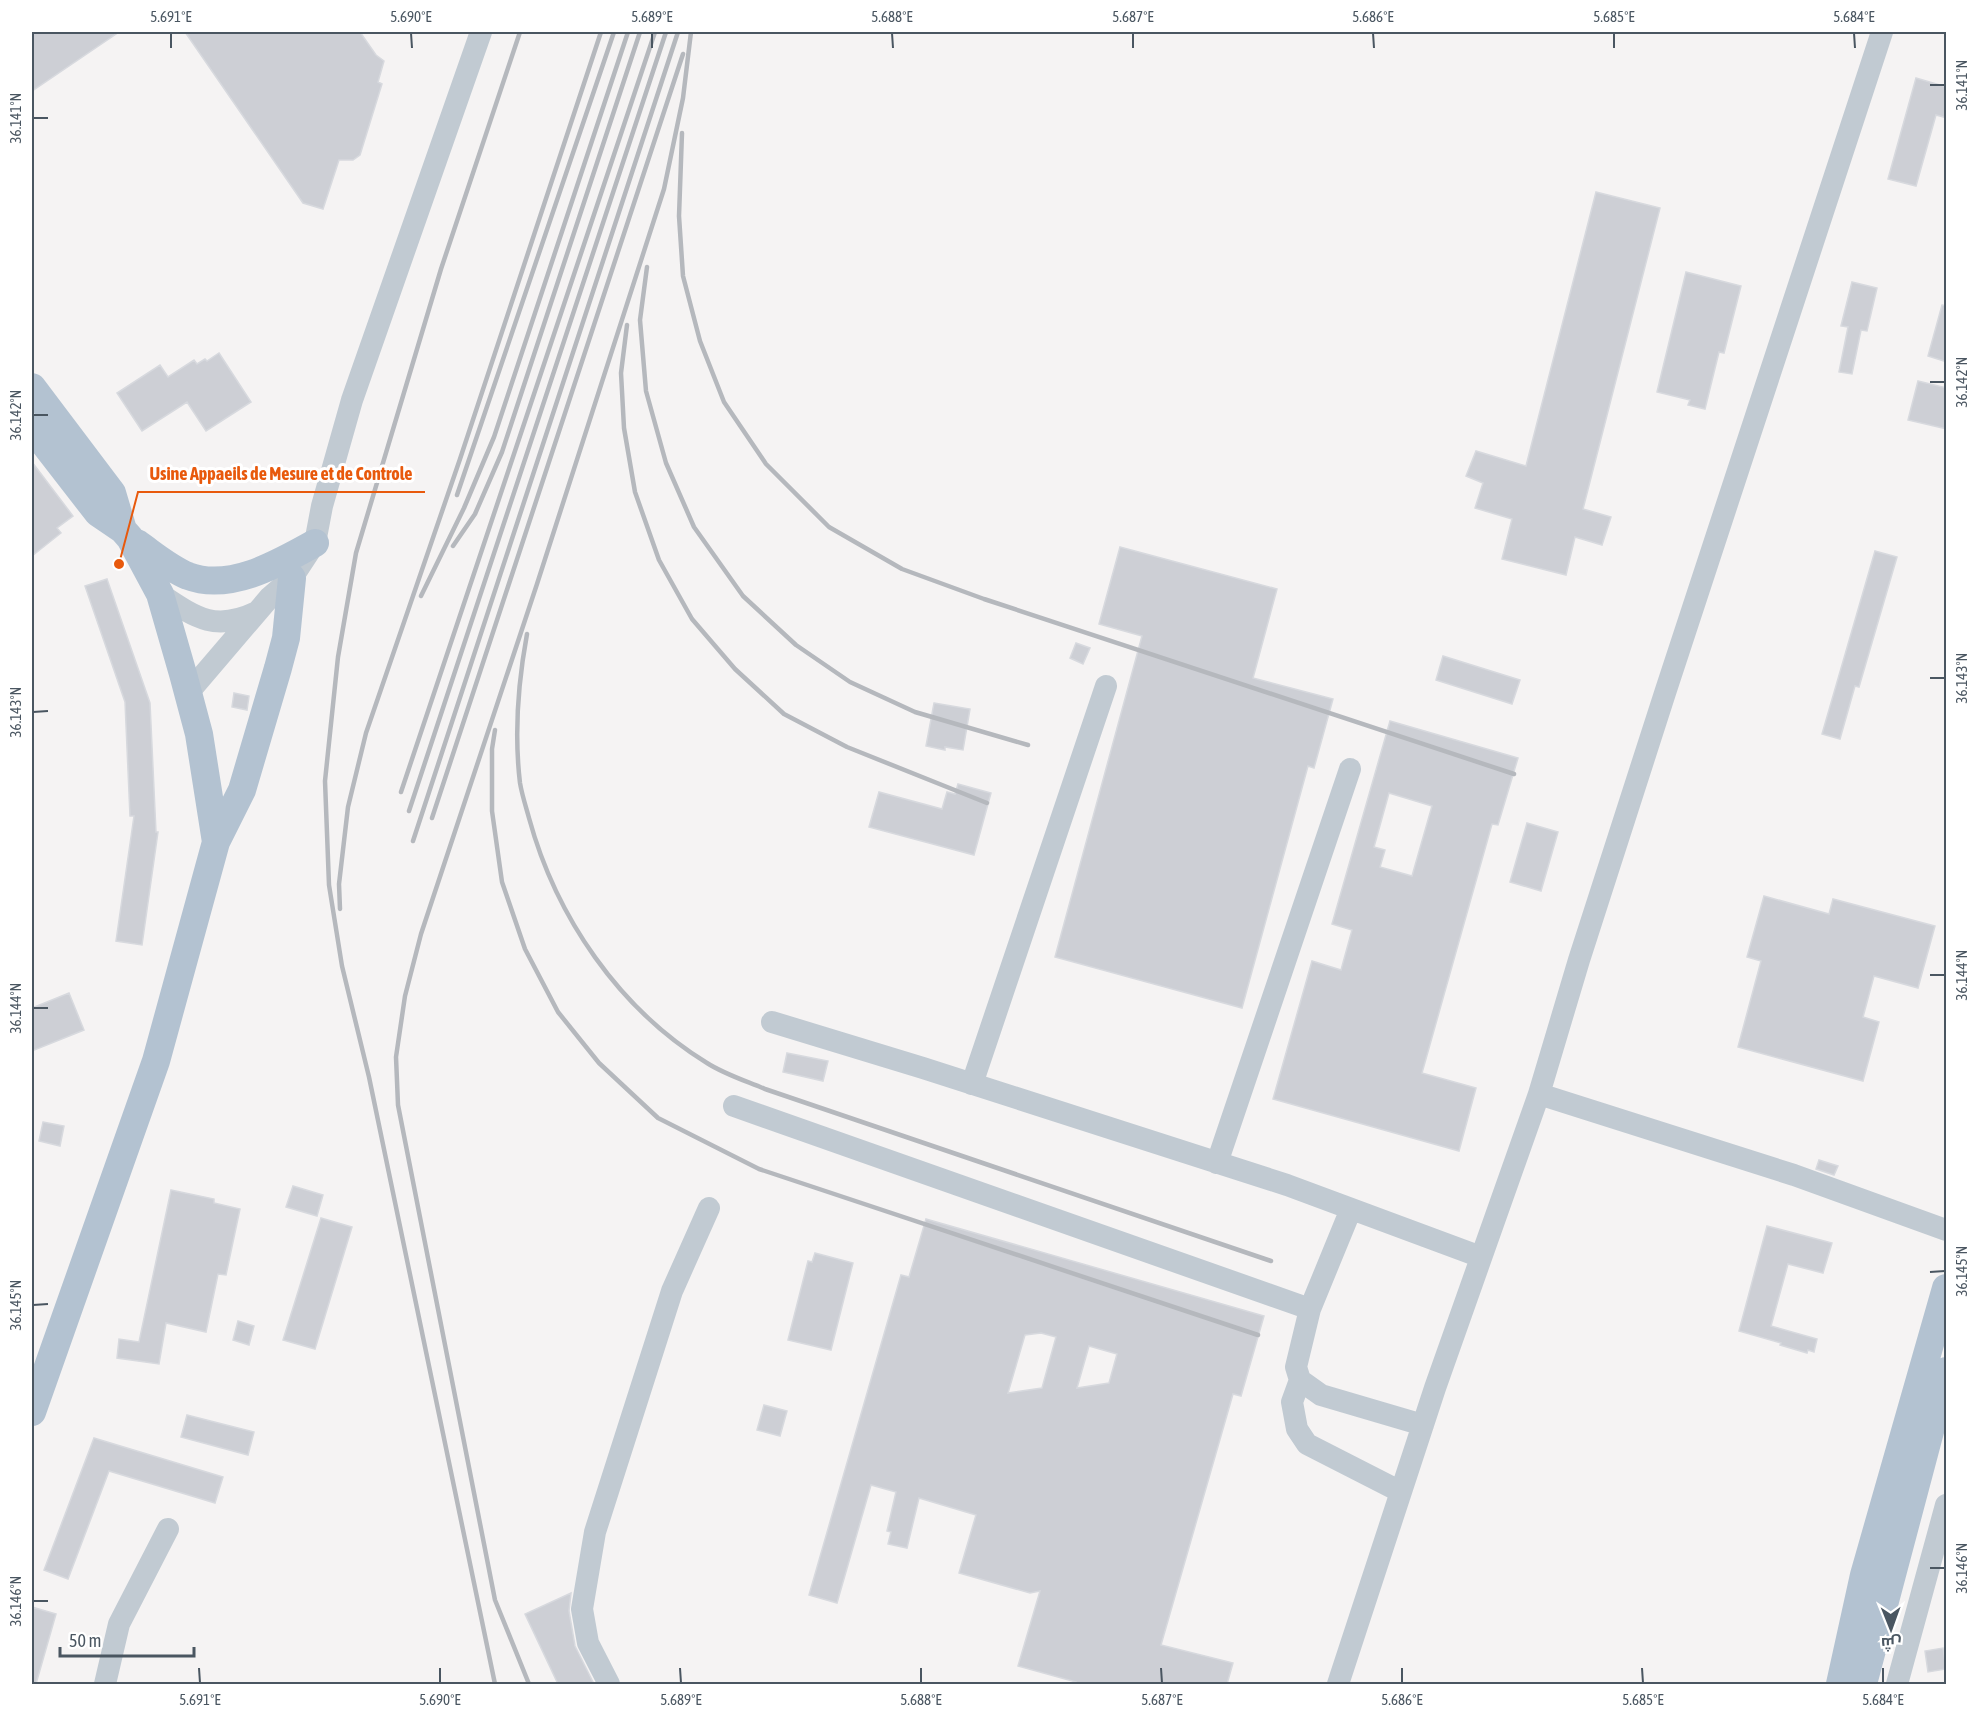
<svg xmlns="http://www.w3.org/2000/svg" width="1978" height="1716" viewBox="0 0 1978 1716" font-family="'Asap Condensed',Cairo,sans-serif">
	<rect width="100%" height="100%" fill="#f5f3f3"/>
	<path fill="#cdcfd5" stroke="#d7d9de" stroke-width="1.5" fill-rule="evenodd" d="M32 32H119L32 91Z
		M185 32H360L376 55 384 61 378 82 382 84 360 155 353 160H339L323 209 303 203Z
		M1916 78 1947 87V118L1936 115 1916 186 1888 179Z
		M1596 192 1660 208 1583 509 1611 517 1602 545 1575 537 1566 575 1502 559 1512 519 1475 508 1483 483 1466 476 1476 451 1526 466Z
		M1686 272 1741 286 1724 353 1719 352 1705 409 1688 405 1690 400 1657 392Z
		M1852 282 1877 288 1867 331 1861 330 1852 374 1839 372 1848 327 1841 326Z
		M1942 305 1947 306V362L1928 356Z
		M219 353 251 402 206 431 187 402 142 431 117 393 160 365 168 377 194 360 197 364 205 359 207 361Z
		M1918 381 1947 388V429L1908 420Z
		M32 462 73 516 57 528 61 533 32 556Z
		M1120 547 1277 589 1253 678 1333 699 1314 768 1308 766 1242 1008 1055 957 1142 636 1099 624Z
		M1875 551 1897 557 1859 687 1855 686 1840 739 1822 734Z
		M107 579 150 703 156 832H158L142 945 116 941 134 816H130L125 702 85 586Z
		M1076 643 1090 648 1083 664 1070 658Z
		M1443 656 1520 680 1512 704 1436 680Z
		M234 693 249 696 247 710 232 707Z
		M934 703 970 709 963 750 945 747V750L926 746Z
		M1390 721 1518 758 1498 825 1492 824 1422 1073 1476 1088 1459 1151 1273 1099 1312 961 1341 970 1352 930 1332 924ZM1389 793 1432 806 1412 876 1380 867 1385 850 1374 847Z
		M958 784 991 793 974 855 869 827 879 792 942 809 947 792 955 794Z
		M1527 823 1558 832 1541 891 1510 882Z
		M1764 896 1829 914 1833 899 1935 926 1918 988 1874 976 1863 1017 1879 1022 1863 1081 1738 1047 1761 961 1747 957Z
		M69 993 84 1030 32 1051V1008Z
		M787 1053 828 1061 823 1081 783 1072Z
		M43 1122 64 1126 60 1146 39 1141Z
		M1819 1160 1838 1166 1834 1175 1816 1169Z
		M293 1186 323 1195 317 1216 286 1207Z
		M171 1190 214 1199V1203L240 1209 226 1275 218 1274 206 1332 166 1323 159 1364 117 1358 119 1339 139 1342Z
		M321 1218 352 1227 315 1349 283 1340Z
		M926 1219 1264 1316 1241 1396 1233 1394 1161 1645 1233 1663 1227 1684H1075L1076 1682 1018 1666 1040 1591 1030 1593 959 1573 976 1515 919 1498 907 1548 888 1544 891 1532 887 1531 896 1492 871 1485 837 1603 809 1595 901 1275 909 1277ZM1041 1333 1056 1337 1042 1388 1008 1393 1025 1335ZM1089 1346 1117 1354 1109 1383 1077 1388Z
		M1767 1226 1832 1243 1823 1273 1788 1264 1771 1326 1817 1339 1814 1352 1808 1350 1807 1353 1780 1345 1781 1343 1739 1331Z
		M815 1253 853 1263 831 1350 788 1340 808 1261 812 1262Z
		M238 1321 254 1326 249 1345 233 1340Z
		M764 1405 787 1411 780 1436 757 1430Z
		M187 1415 254 1432 248 1455 181 1437Z
		M94 1438 223 1477 215 1503 109 1471 68 1579 44 1570Z
		M571 1593 569 1611 575 1646 594 1684H558L525 1614Z
		M32 1607 56 1614 36 1684H32Z
		M1943 1648 1946 1669 1928 1672 1925 1651Z"/>
	<g fill="none" stroke-linecap="round" stroke-linejoin="round">
		<path stroke="#c1cad2" stroke-width="22" d="M160 594C196 618 215 632 257 612
			M188 693 270 597 292 578 315 543 322 506 352 400 481 32
			M772 1022 923 1068 1287 1185 1481 1257
			M972 1084 1106 686
			M1539 1094 1794 1175 1946 1230
			M734 1106 1310 1309
			M1217 1163 1350 769
			M1351 1209 1310 1309 1296 1367 1300 1380 1321 1395 1423 1425
			M1300 1380 1292 1402 1297 1429 1307 1444 1401 1492
			M105 1684 119 1624 168 1529
			M609 1684 588 1643 582 1609 595 1532 672 1291 709 1208
			M1338 1684 1435 1388 1539 1094 1579 960 1665 693 1882 32
			M1897 1684 1946 1505"/>
		<path stroke="#b3c2d1" stroke-width="28" d="M32 387 112 493 123 530
			M32 428 98 513 123 530 130 538 160 594 183 674 199 734 216 842 156 1061 32 1412
			M137 543C154 555 169 568 188 576 230 592 279 563 315 543
			M216 842 242 790 278 668 286 638 292 578
			M1840 1684 1864 1575 1946 1288
			M1863 1684 1946 1371"/>
		<path stroke="#b5b8bd" stroke-width="4.5" d="M682 133 679 216 683 276 700 341 724 402 766 464 829 527 902 569 984 599 1514 774
			M647 267 640 320 646 391 666 463 694 527 743 596 796 645 850 682 915 712 1028 745
			M627 325 621 373 624 428 635 492 659 560 692 619 735 669 784 714 847 747 987 803
			M457 495 614 32
			M453 546 475 514 502 452 640 32
			M421 596 464 508 494 437 628 32
			M527 634C518 683 514 733 520 783 522 795 526 807 529 818 556 917 619 1009 707 1063 724 1074 746 1081 765 1089L1271 1261
			M495 730 492 749V811L502 882 525 949 558 1012 599 1063 658 1118 759 1169 1258 1335
			M401 792 655 32
			M409 811 666 32
			M432 818 683 54
			M413 841 678 32
			M340 909 339 884 348 807 366 733 460 459 601 32
			M495 1684 369 1077 342 966 329 885 325 781 338 657 356 553 441 269 520 32
			M529 1684 495 1600 398 1105 396 1057 405 996 421 934 537 584 664 189 683 98 691 32"/>
	</g>
	<path fill="none" stroke="#4a5661" stroke-width="2" d="M171 33V48M411 33 412 48M652 33V48M892 33 893 48M1133 33V48M1373 33 1374 48M1614 33V48M1854 33 1855 48M1930 85H1945M33 118H48M1930 382H1945M33 415H48M1930 678H1945M33 712 48 711M1930 975H1945M33 1008H48M1930 1272 1945 1271M33 1305 48 1304M1930 1568H1945M33 1601H48M199 1668 200 1683M440 1668V1683M680 1668 681 1683M921 1668V1683M1161 1668 1162 1683M1402 1668V1683M1642 1668 1643 1683M1883 1668V1683"/>
	<path fill="none" stroke="#e8590c" stroke-width="2" d="M119 564L138 492H425"/>
	<circle fill="#e8590c" stroke="#fff" stroke-width="2" cx="119" cy="564" r="6"/>
	<g font-size="18" text-anchor="middle" font-weight="bold" fill="#e8590c" stroke="#fff" stroke-width="6" stroke-linejoin="round" paint-order="stroke">
		<text x="281" y="480">Usine Appaeils de Mesure et de Controle</text>
	</g>
	<rect width="1978" height="1716" fill="none" stroke="#ffffff" stroke-width="66"/>
	<g transform="translate(1891 1629) rotate(179)" stroke="#ffffff" stroke-width="4.5" paint-order="stroke">
	<path d="M0-4.5L10 22L0 15L-10 22Z" fill="#4a5661"/>
	<text y="-9" font-size="16" font-weight="bold" text-anchor="middle" fill="#4a5661">ش</text>
	</g>
	<path d="M60 1647v9h134v-9" fill="none" stroke="#4a5661" stroke-width="3"/>
	<text x="69" y="1647" font-size="18" fill="#4a5661" stroke="#ffffff" stroke-width="4.5" paint-order="stroke">50 m</text>
	<rect x="33" y="33" width="1912" height="1650" fill="none" stroke="#4a5661" stroke-width="2"/>
	<g font-size="15" text-anchor="middle" fill="#4a5661">
		<text x="171" y="22">5.691°E</text>
		<text x="411" y="22">5.690°E</text>
		<text x="652" y="22">5.689°E</text>
		<text x="892" y="22">5.688°E</text>
		<text x="1133" y="22">5.687°E</text>
		<text x="1373" y="22">5.686°E</text>
		<text x="1614" y="22">5.685°E</text>
		<text x="1854" y="22">5.684°E</text>
		<text transform="translate(1962 85) rotate(-90)" y="5">36.141°N</text>
		<text transform="translate(16 118) rotate(-90)" y="5">36.141°N</text>
		<text transform="translate(1962 382) rotate(-90)" y="5">36.142°N</text>
		<text transform="translate(16 415) rotate(-90)" y="5">36.142°N</text>
		<text transform="translate(1962 678) rotate(-90)" y="5">36.143°N</text>
		<text transform="translate(16 712) rotate(-90)" y="5">36.143°N</text>
		<text transform="translate(1962 975) rotate(-90)" y="5">36.144°N</text>
		<text transform="translate(16 1008) rotate(-90)" y="5">36.144°N</text>
		<text transform="translate(1962 1271) rotate(-90)" y="5">36.145°N</text>
		<text transform="translate(16 1305) rotate(-90)" y="5">36.145°N</text>
		<text transform="translate(1962 1568) rotate(-90)" y="5">36.146°N</text>
		<text transform="translate(16 1601) rotate(-90)" y="5">36.146°N</text>
		<text x="200" y="1705">5.691°E</text>
		<text x="440" y="1705">5.690°E</text>
		<text x="681" y="1705">5.689°E</text>
		<text x="921" y="1705">5.688°E</text>
		<text x="1162" y="1705">5.687°E</text>
		<text x="1402" y="1705">5.686°E</text>
		<text x="1643" y="1705">5.685°E</text>
		<text x="1883" y="1705">5.684°E</text>
	</g>
</svg>
